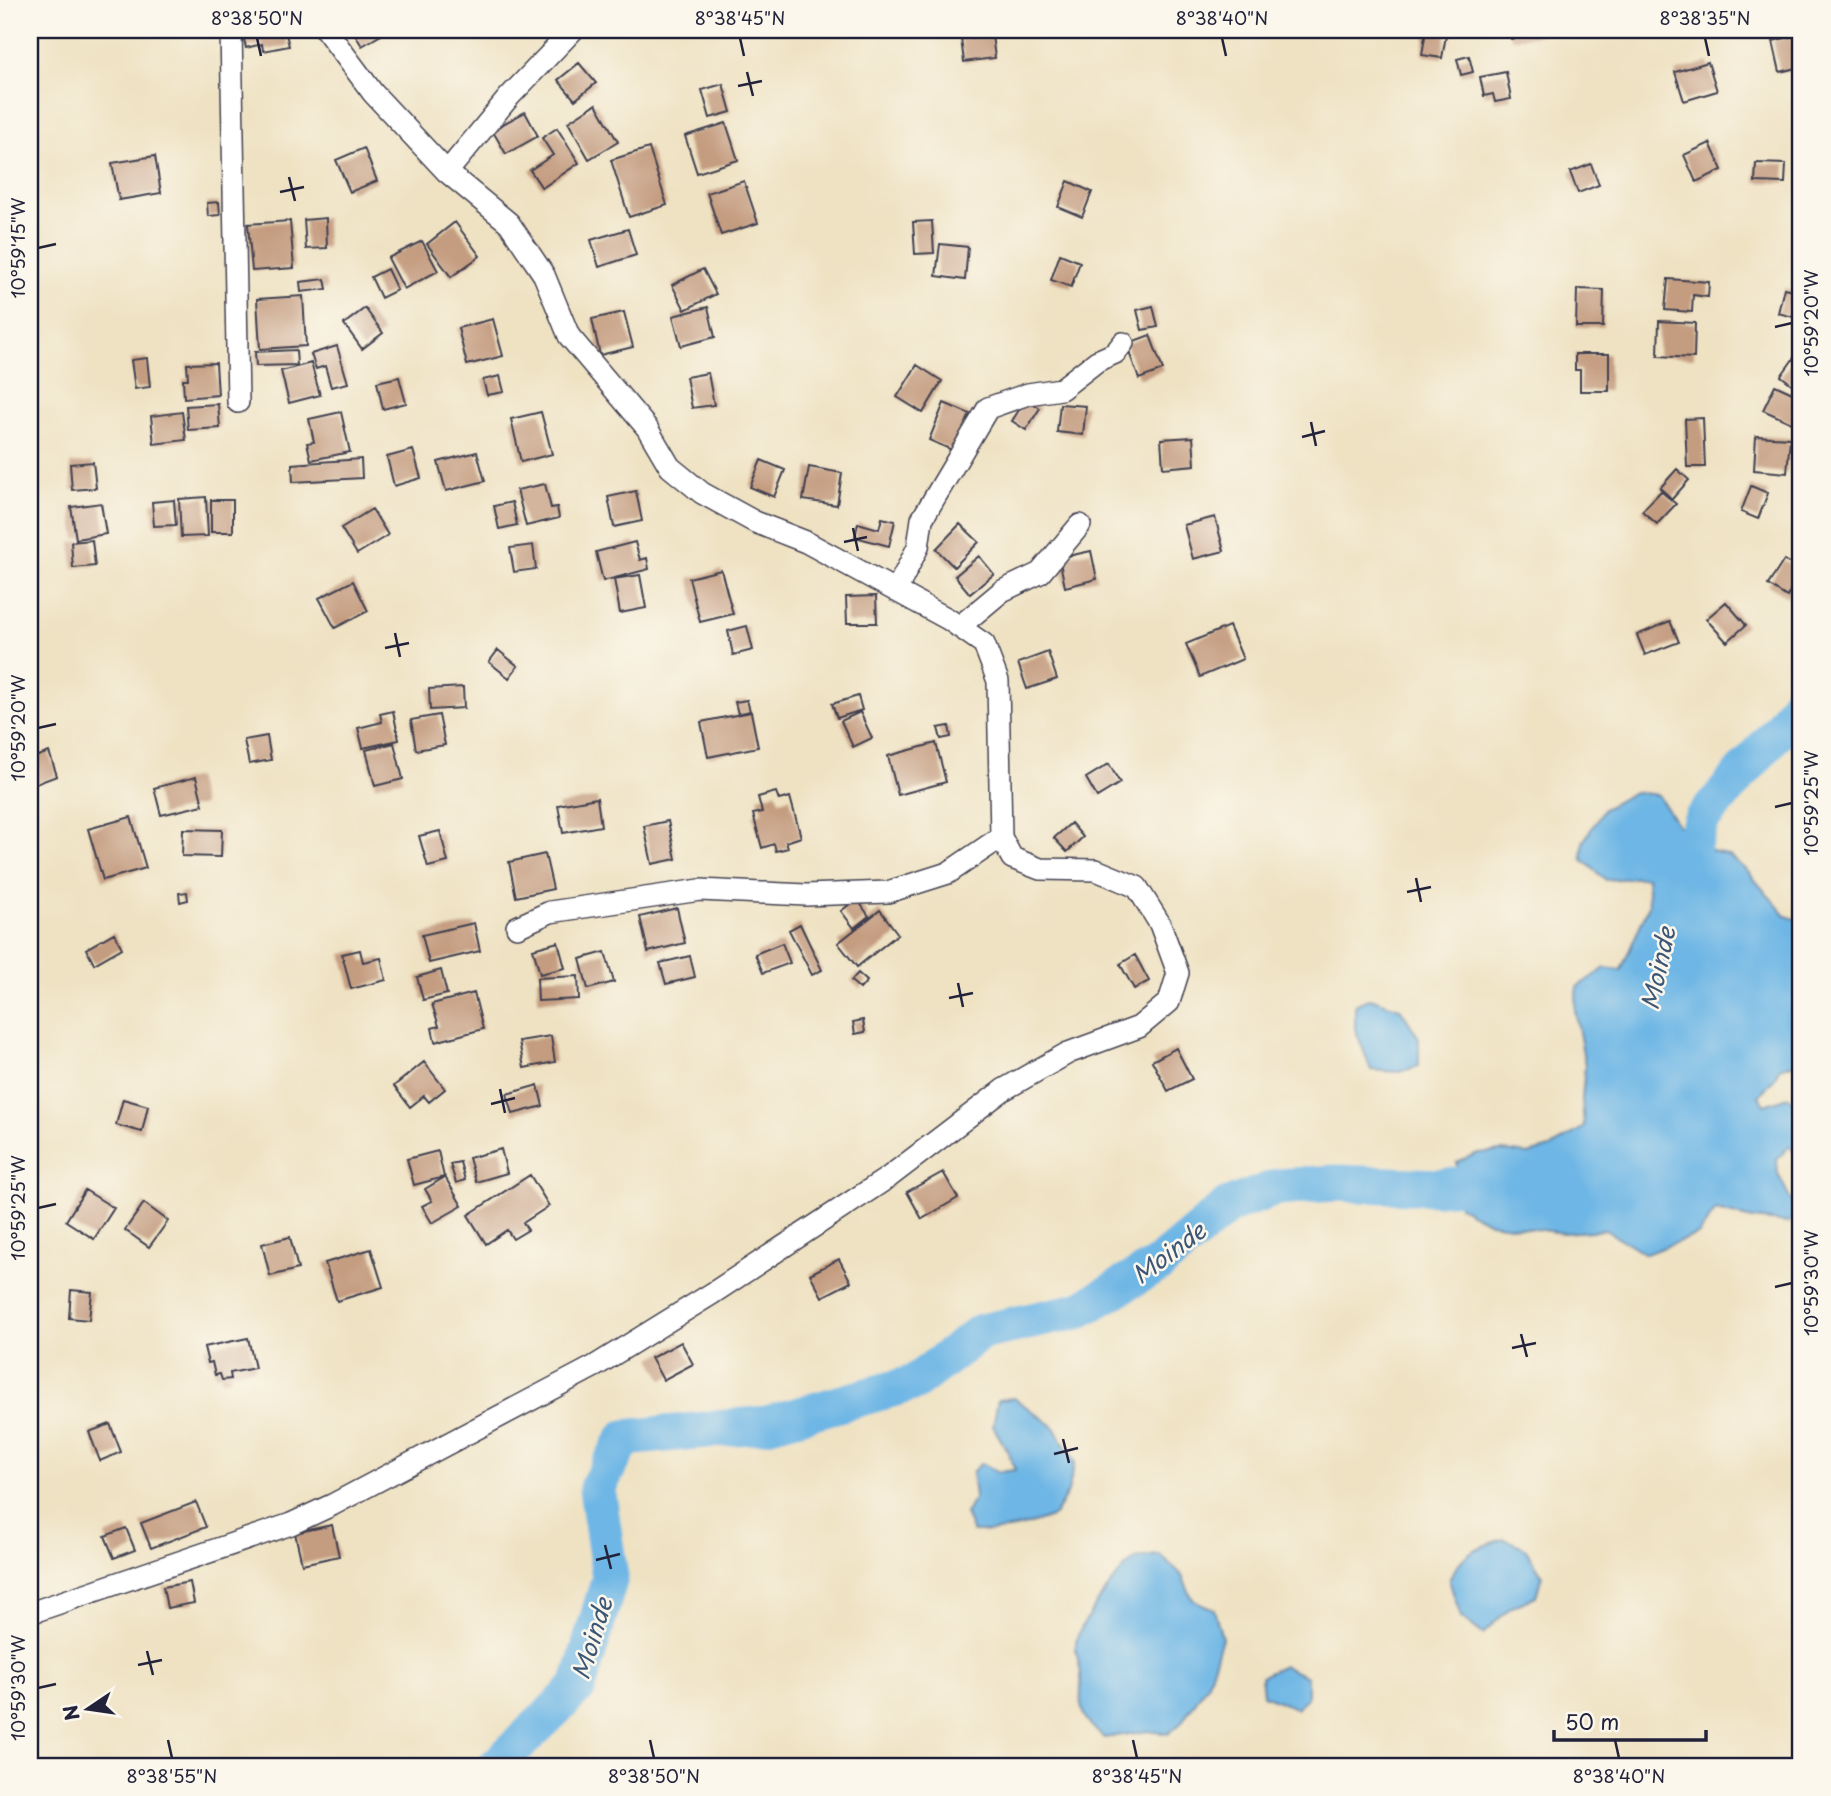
<svg xmlns="http://www.w3.org/2000/svg" width="1831" height="1796" viewBox="0 0 1831 1796" font-family="'Playpen Sans',sans-serif">
	<rect width="100%" height="100%" fill="#fbf7ec"/>
	<filter id="ink" filterUnits="userSpaceOnUse"><feTurbulence type="fractalNoise" baseFrequency=".0143" numOctaves="2"/><feDisplacementMap in="SourceGraphic" scale="14" xChannelSelector="R" yChannelSelector="G"/><feConvolveMatrix kernelMatrix="1 2 1 2 8 2 1 2 1" color-interpolation-filters="sRGB"/></filter>
	<filter id="wash" filterUnits="userSpaceOnUse"><feTurbulence type="fractalNoise" baseFrequency=".00686" numOctaves="4" result="noise"/><feDisplacementMap in="SourceGraphic" scale="28" xChannelSelector="R" yChannelSelector="G"/><feGaussianBlur stdDeviation="1.57" result="paint"/><feColorMatrix in="noise" values="0 0 0 0 0 0 0 0 0 0 0 0 0 0 0 0 0 1.4 0 .05"/><feComposite in="paint" operator="in"/></filter>
	<g filter="url(#wash)">
		<rect width="100%" height="100%" fill="#efe2c3"/>
		<path fill="#6db6e5" stroke="#486c90" stroke-width="2" d="M1634 792 1658 795 1677 824 1709 850 1730 856 1749 873 1786 916 1801 921V1062L1779 1068 1774 1079 1759 1096 1764 1105 1789 1097 1801 1108V1159L1789 1146 1777 1160 1778 1174 1796 1210 1789 1223 1752 1219 1716 1210 1699 1234 1646 1254 1605 1230 1563 1233 1490 1223 1459 1207 1457 1162 1478 1153 1504 1151 1528 1154 1550 1148 1584 1127 1582 1099 1585 1065 1575 1010 1577 987 1605 968 1621 970 1649 905 1647 877 1606 880 1582 859 1583 842 1604 809Z
			M1370 998 1400 1008 1419 1038V1066L1399 1072 1371 1070 1355 1028V1005Z
			M1014 1398 1053 1426 1075 1462 1068 1492 1054 1516C1027 1526 1003 1533 973 1532L965 1514 975 1497 972 1472 981 1463 999 1472 1015 1470 1007 1450 993 1426 998 1400Z
			M1504 1539 1524 1547 1542 1575 1536 1596 1510 1608 1483 1634 1461 1617 1449 1580C1463 1552 1474 1548 1504 1539Z
			M1160 1555 1181 1574 1193 1600 1214 1609 1222 1638 1208 1683 1181 1723 1168 1734 1148 1731 1104 1738C1077 1714 1081 1711 1081 1676 1081 1666 1075 1655 1076 1644 1076 1628 1119 1570 1133 1561 1140 1556 1152 1556 1160 1555Z
			M1283 1666 1307 1677V1698L1296 1708 1263 1695 1261 1676Z"/>
		<g fill="none" stroke-linecap="round" stroke-linejoin="round">
			<path stroke="#6db6e5" stroke-width="37" d="M1678 885 1702 819 1780 729 1801 698
				M496 1766 578 1687 610 1577 597 1488 625 1438 767 1424 914 1383 981 1332 1078 1311 1159 1264 1228 1206 1278 1187 1336 1183 1438 1187 1509 1181"/>
		</g>
		<g id="blocks">
			<path fill="#c49c80" d="M242 30H285L289 46 263 51 262 44 246 48Z
				M352 30H385L386 32 362 46Z
				M897 30H924V35L897 34Z
				M1426 30H1447L1442 58 1422 55Z
				M1509 30H1544L1545 34 1511 39Z
				M1561 30H1595V35L1561 32Z
				M1801 34V67L1780 72 1773 41Z
				M992 35 995 58 964 62 961 39Z
				M1469 56 1473 72 1461 75 1457 59Z
				M1708 62 1717 91 1684 101 1675 72Z
				M579 63 596 83 575 100 558 80Z
				M1506 72 1511 99 1495 102 1493 94 1484 96 1480 77Z
				M723 84 731 112 710 118 702 90Z
				M596 104 618 142 589 159 568 122Z
				M525 112 538 136 506 154 492 130Z
				M726 123 738 160 697 173 685 136Z
				M557 128 579 163 542 188 530 170 553 155 542 138Z
				M1710 143 1722 170 1696 182 1684 155Z
				M364 148 377 181 350 192 336 160Z
				M649 148 667 205 629 217 611 160Z
				M155 156 161 193 119 200 112 163Z
				M1756 163 1786 164 1785 183 1755 182Z
				M1591 164 1599 185 1578 193 1570 172Z
				M744 181 758 223 721 235 707 193Z
				M1068 181 1092 192 1082 217 1058 207Z
				M219 202 220 215 208 216 207 203Z
				M326 218 327 248 306 249 304 220Z
				M290 221 294 268 252 271 248 224Z
				M932 221 934 253 915 254 913 222Z
				M455 222 480 256 451 277 427 244Z
				M628 229 636 255 599 267 591 240Z
				M422 241 438 271 404 289 388 258Z
				M940 244 968 247 965 280 936 276Z
				M1060 254 1080 262 1071 287 1051 280Z
				M387 269 397 290 381 298 371 277Z
				M703 269 716 294 685 310 672 285Z
				M325 279 327 289 301 292 300 282Z
				M1668 279 1709 282 1708 297 1693 295 1692 312 1665 310Z
				M1784 288 1801 292V319L1778 313Z
				M1577 289 1604 290 1603 327H1576Z
				M303 296 306 346 260 349 257 299Z
				M1153 306 1158 327 1142 330 1137 310Z
				M708 307 715 337 681 346 673 316Z
				M365 308 383 333 362 349 344 324Z
				M624 312 633 347 600 355 592 319Z
				M493 319 503 356 467 365 458 328Z
				M1659 321 1695 323 1694 358 1658 356Z
				M1150 335 1163 370 1139 379 1126 344Z
				M337 346 348 383 331 387 325 366 316 369 311 354Z
				M1801 348V391L1781 376Z
				M296 350 297 365 256 366 255 352Z
				M1575 354H1609V391H1580V370H1575Z
				M147 358 150 387 135 389 131 360Z
				M216 363 218 395 184 398 183 379H188L187 364Z
				M311 363 320 395 289 403 281 371Z
				M917 365 942 381 923 413 897 397Z
				M708 373 714 405 692 408 686 377Z
				M500 376 504 392 487 395 483 380Z
				M399 377 406 403 383 409 377 382Z
				M1775 385 1801 397V418L1798 426 1763 410Z
				M1026 399 1040 408 1026 430 1012 421Z
				M944 403 970 414 954 451 929 440Z
				M218 404 220 428 188 430 186 406Z
				M1060 404 1086 406 1083 435 1057 432Z
				M182 412 186 440 154 444 151 416Z
				M341 412 350 452 311 460 307 443 314 442 309 419Z
				M541 412 552 454 521 462 511 419Z
				M1703 418 1705 467H1687L1685 419Z
				M1756 436 1790 438 1787 473 1754 470Z
				M1193 437 1195 465 1163 468 1161 439Z
				M413 450 421 478 394 486 387 457Z
				M477 452 485 481 446 491 438 462Z
				M361 459 362 478 293 482 292 464Z
				M761 460 785 470 774 497 750 487Z
				M93 462 96 488 72 490 70 464Z
				M809 467 842 473 837 505 803 500Z
				M1677 469 1689 480 1672 499 1660 488Z
				M545 484 551 508 557 507 559 518 526 526 517 490Z
				M1751 486 1768 493 1758 519 1741 512Z
				M636 491 642 521 614 527 608 497Z
				M1661 491 1676 504 1657 524 1642 511Z
				M206 497 208 536 181 537 179 499Z
				M174 500 176 525 154 526 152 502Z
				M211 500H233V532H211Z
				M512 502 517 525 499 529 494 506Z
				M101 503 106 534 76 539 71 507Z
				M372 509 388 535 357 554 341 528Z
				M1215 517 1224 551 1193 559 1184 525Z
				M882 518 895 521 889 546 855 537 858 523 879 529Z
				M960 524 979 542 954 567 936 549Z
				M92 540 95 566 73 568 71 542Z
				M635 542 640 560 647 558 649 569 603 581 596 552Z
				M533 545 536 569 514 572 510 548Z
				M1091 551 1097 579 1065 587 1059 558Z
				M979 556 994 574 970 594 955 576Z
				M1784 560 1801 570 1787 597 1768 585Z
				M721 570 733 614 700 622 689 578Z
				M640 575 646 608 620 613 614 579Z
				M353 581 368 611 335 628 319 598Z
				M876 596 877 623H847L846 597Z
				M1726 602 1746 625 1727 642 1706 619Z
				M1670 621 1679 642 1645 655 1637 635Z
				M747 626 753 650 733 655 728 631Z
				M1229 626 1243 659 1200 677 1186 644Z
				M498 650 518 666 509 678 489 662Z
				M1048 652 1057 679 1027 689 1018 663Z
				M463 687 464 708 430 710 429 689Z
				M858 696 862 710 837 718 832 704Z
				M747 700 750 711 738 714 735 702Z
				M393 711 399 740 363 748 358 728 382 722 380 714Z
				M751 712 758 747 708 757 701 722Z
				M860 712 872 738 853 747 841 721Z
				M439 715 445 745 416 750 411 720Z
				M949 726 951 737 941 739 938 728Z
				M267 736 271 760 249 764 244 740Z
				M394 743 403 779 375 786 366 750Z
				M936 743 946 782 898 795 888 756Z
				M49 752 57 776 30 786V759Z
				M1109 764 1120 783 1097 797 1086 778Z
				M196 777 203 805 161 815 154 788Z
				M776 792 779 800 790 797 801 837 786 842 788 848 776 851 774 844 762 848 753 814 762 812 758 797Z
				M597 798 601 826 563 833 558 805Z
				M131 817 146 868 103 880 88 829Z
				M668 821 676 859 652 864 644 826Z
				M1071 823 1083 837 1067 852 1054 838Z
				M183 829 222 830 221 857 182 856Z
				M440 831 448 862 428 867 419 836Z
				M545 854 553 889 516 897 509 862Z
				M187 892 188 900 180 902 179 893Z
				M857 899 869 916 854 928 841 911Z
				M677 908 685 943 648 952 640 917Z
				M880 910 898 934 857 967 838 943Z
				M474 923 480 951 429 963 422 935Z
				M800 924 822 970 812 975 789 930Z
				M114 933 122 948 94 964 86 949Z
				M558 942 565 968 540 974 533 949Z
				M782 943 790 963 763 973 755 954Z
				M360 950 363 962 381 958 386 980 351 989 342 954Z
				M605 952 614 982 588 989 580 959Z
				M1135 955 1149 981 1134 989 1120 964Z
				M690 956 695 977 666 984 660 963Z
				M441 970 447 994 423 1000 417 977Z
				M858 973 867 981 860 989 851 981Z
				M578 976 579 999 538 1001 537 978Z
				M474 993 483 1029 435 1042 432 1028 439 1026 432 1004Z
				M863 1020 865 1032 855 1034 853 1022Z
				M551 1036 555 1062 524 1068 519 1041Z
				M1176 1048 1192 1079 1168 1091 1152 1061Z
				M424 1062 445 1089 429 1102 424 1096 410 1107 394 1086Z
				M538 1085 543 1106 513 1114 507 1094Z
				M123 1099 148 1106 142 1132 116 1125Z
				M501 1149 507 1173 476 1182 469 1158Z
				M438 1151 444 1177 414 1185 407 1159Z
				M460 1162 465 1180 456 1183 450 1164Z
				M943 1172 958 1198 922 1219 907 1192Z
				M530 1175 549 1206 523 1223 528 1230 513 1239 507 1230 486 1244 468 1215Z
				M445 1177 462 1206 432 1223 422 1206 432 1201 425 1189Z
				M85 1190 114 1208 94 1239 66 1221Z
				M144 1203 168 1221 149 1247 125 1230Z
				M290 1237 298 1269 270 1276 262 1244Z
				M371 1249 383 1287 337 1301 325 1263Z
				M839 1259 851 1282 822 1297 810 1274Z
				M71 1290 92 1292 89 1320 69 1318Z
				M248 1338 255 1368 230 1373 231 1379 222 1380 220 1374 215 1375 212 1362 208 1363 204 1347Z
				M681 1342 693 1364 663 1380 651 1358Z
				M110 1424 121 1452 100 1461 89 1432Z
				M196 1502 206 1527 151 1548 141 1523Z
				M332 1525 339 1556 302 1564 295 1533Z
				M126 1528 135 1550 114 1558 105 1536Z
				M190 1582 194 1603 167 1608 163 1587Z"/>
		</g>
	</g>
	<g filter="url(#ink)">
		<use href="#blocks" fill-opacity="0" stroke="#413f4f" stroke-width="2"/>
		<g fill="none" stroke-linecap="round" stroke-linejoin="round">
			<g stroke="#413f4f" stroke-width="24">
				<path id="minor" d="M231 30 238 402
					M447 172 509 97 573 30
					M896 591 918 547 922 519 988 408 1028 394 1061 389 1097 361 1115 353 1123 343
					M959 627 1002 591 1040 573 1080 525
					M517 927 550 912 700 890 806 895 888 892 948 873 1001 837
					M30 1613 291 1524 332 1505 595 1366 713 1293 889 1177 1003 1090 1068 1053 1139 1027 1169 1002 1178 973 1160 924 1137 887 1096 870 1040 869 1012 858 1001 837 998 681 984 644 948 619 806 542 755 522 702 493 670 467 647 428 569 336 544 275 509 223 447 172 373 93 326 30"/>
			</g>
			<use href="#minor" stroke="#fff" stroke-width="21"/>
		</g>
	</g>
	<path fill="none" stroke="#22223b" stroke-width="2.5" d="M257 38 261 56M740 38 744 56M1222 38 1226 56M1705 38 1709 56M747 72 753 96M738 86 762 81M289 177 295 201M280 192 304 187M38 248 56 244M1775 327 1792 323M1311 422 1316 446M1302 437 1325 431M853 528 858 551M844 542 867 537M395 633 400 657M385 648 409 643M38 728 56 724M1775 807 1792 803M1416 878 1421 902M1407 892 1431 887M958 983 963 1007M949 998 973 993M500 1089 505 1113M491 1104 515 1098M38 1208 56 1204M1775 1287 1792 1283M1521 1334 1527 1357M1512 1348 1536 1343M1063 1439 1069 1463M1054 1454 1078 1448M605 1545 611 1569M596 1560 620 1554M147 1651 153 1675M138 1665 162 1660M38 1688 56 1684M168 1740 172 1758M650 1740 654 1758M1133 1740 1137 1758M1615 1740 1619 1758"/>
	<g text-anchor="middle" dominant-baseline="central" stroke-width="5" stroke-linejoin="round" paint-order="stroke">
		<g font-size="24" font-style="italic" fill="#3c5676" stroke="#fbf7ec">
			<text transform="translate(1657 968) rotate(-78)">Moinde</text>
			<text transform="translate(1168 1252) rotate(-37)">Moinde</text>
			<text transform="translate(591 1638) rotate(-73)">Moinde</text>
		</g>
	</g>
	<rect width="1831" height="1796" fill="none" stroke="#fbf7ec" stroke-width="77"/>
	<g transform="translate(88 1709) rotate(257)" stroke="#fbf7ec" stroke-width="5" paint-order="stroke">
	<path d="M0-5L12 26L0 18L-12 26Z" fill="#22223b"/>
	<text y="-10" font-size="19" font-weight="bold" text-anchor="middle" fill="#22223b">N</text>
	</g>
	<path d="M1554 1730v10h152v-10" fill="none" stroke="#22223b" stroke-width="3.5"/>
	<text x="1565" y="1730" font-size="21" fill="#22223b" stroke="#fbf7ec" stroke-width="5" paint-order="stroke">50 m</text>
	<rect x="38" y="38" width="1754" height="1720" fill="none" stroke="#22223b" stroke-width="2.5"/>
	<g font-size="18" text-anchor="middle" fill="#22223b">
		<text x="257" y="25">8°38'50"N</text>
		<text x="740" y="25">8°38'45"N</text>
		<text x="1222" y="25">8°38'40"N</text>
		<text x="1705" y="25">8°38'35"N</text>
		<text transform="translate(19 248) rotate(-90)" y="6">10°59'15"W</text>
		<text transform="translate(1812 323) rotate(-90)" y="6">10°59'20"W</text>
		<text transform="translate(19 728) rotate(-90)" y="6">10°59'20"W</text>
		<text transform="translate(1812 803) rotate(-90)" y="6">10°59'25"W</text>
		<text transform="translate(19 1208) rotate(-90)" y="6">10°59'25"W</text>
		<text transform="translate(1812 1283) rotate(-90)" y="6">10°59'30"W</text>
		<text transform="translate(19 1688) rotate(-90)" y="6">10°59'30"W</text>
		<text x="172" y="1783">8°38'55"N</text>
		<text x="654" y="1783">8°38'50"N</text>
		<text x="1137" y="1783">8°38'45"N</text>
		<text x="1619" y="1783">8°38'40"N</text>
	</g>
</svg>
